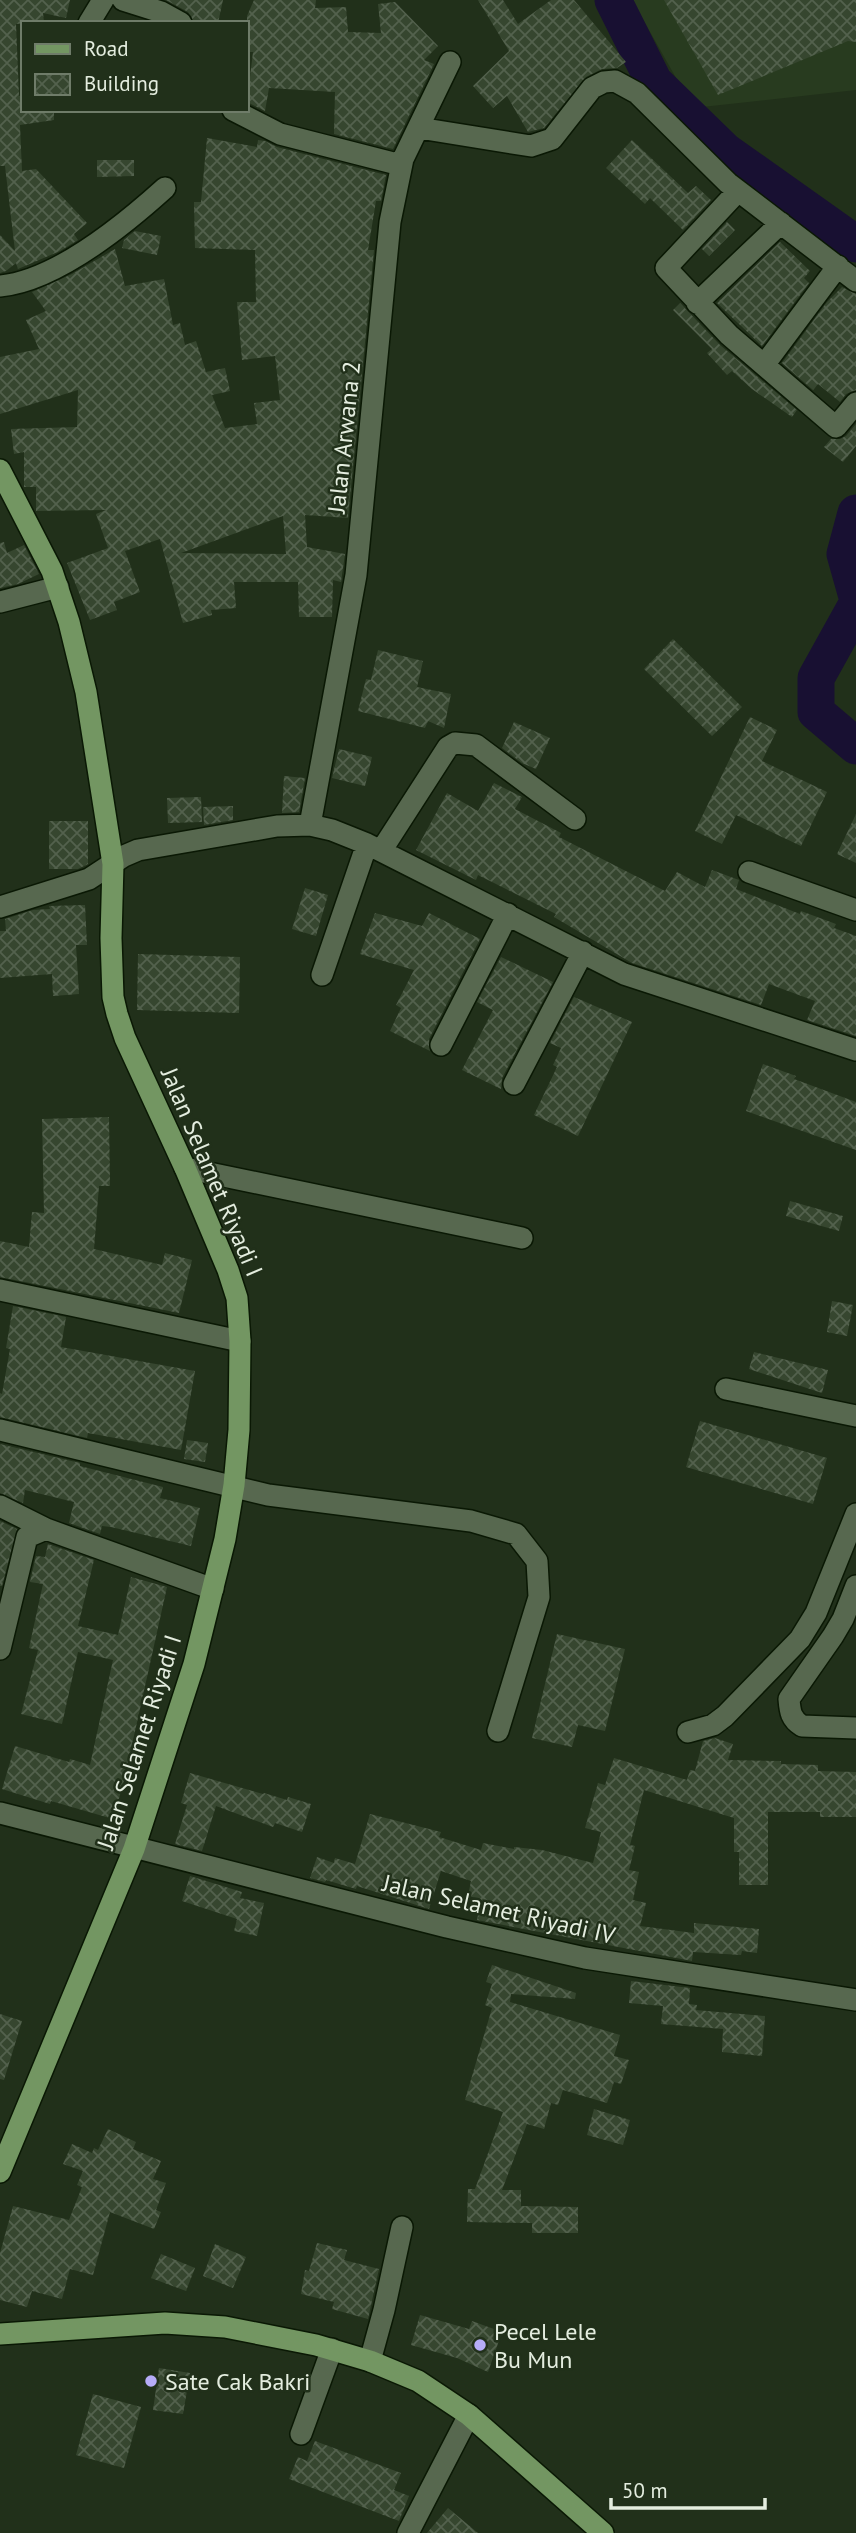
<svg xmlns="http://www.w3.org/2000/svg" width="856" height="2533" viewBox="0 0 856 2533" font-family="'PT Sans',sans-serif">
	<defs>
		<pattern id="building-cross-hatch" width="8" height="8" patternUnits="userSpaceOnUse" patternTransform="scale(1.75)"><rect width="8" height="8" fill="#36462f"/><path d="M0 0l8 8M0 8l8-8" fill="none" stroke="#53614d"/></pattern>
	</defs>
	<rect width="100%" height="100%" fill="#21301a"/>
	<path fill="#283b1f" d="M632 0H856V90L693 108Z"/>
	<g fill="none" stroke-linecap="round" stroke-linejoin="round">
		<path stroke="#181032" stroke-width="37" d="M613 0 654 82 725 151 856 244
			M856 513 845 554 856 593
			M856 606 816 678V712L856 746"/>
	</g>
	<path fill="url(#building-cross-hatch)" fill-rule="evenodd" d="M0 0H70L66 18 43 13 44 22 16 24 19 96 23 95V110H54V120L20 125 22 171 36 169 87 223 74 234 78 240 60 251 18 269 16 263 6 271 0 273V235L15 251 5 166H0Z
		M166 0H223L218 23H194L188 12Z
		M254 0H316L315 8 346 7 348 32 381 33 378 4 395 2 438 46 424 60 434 64 393 149 334 134 335 92 269 88 265 111 247 102 253 52H247V16Z
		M478 0H503L518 24 551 0H574L626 62 617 68 602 69 586 77 544 128 528 132 507 96 493 108 473 86 509 51Z
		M664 0H856V42L848 41 718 95Z
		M207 138 257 147 258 140 265 141 277 147 386 175 381 201H376L368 250H374L348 518 305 515 307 547 345 554 341 582 333 580 332 617H299L298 582H234L236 608 211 610 212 615 183 623 160 539 125 551 140 592 114 602 117 610 90 620 67 563 108 548 96 514 106 510 36 511V487H24V452L14 454 11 429 77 427 78 390 0 414V357L39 349 26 320 46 311 32 292 72 274 115 249 125 286 164 279 173 325 180 323 185 345 196 341 206 372 225 368 230 391 212 395 225 428 257 424 254 403 280 400 275 356 242 360 237 302H256L255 250 195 248 194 202H201ZM283 516 286 554 181 553Z
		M632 140 688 193 696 186 711 200 683 230 650 198 645 204 606 168Z
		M97 160H134V176L97 177Z
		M727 222 735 230 709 256 702 249Z
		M135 231 161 236 157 255 122 248 124 240Z
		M780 242 810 271 804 278 809 283 762 346 717 303Z
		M842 287 856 294V390L846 394 840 402 818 384 813 390 782 363 827 302Z
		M680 303 720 345 797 410 792 417 752 389 732 371 727 375 707 353 712 349 673 310Z
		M856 424V446L843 462 824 447 831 439H840L846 436Z
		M4 542 7 553 24 545 39 574 18 584 0 588V543Z
		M673 639 742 707 712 736 644 669Z
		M378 650 423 661 417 687 451 694 444 728 428 721 425 728 358 711 366 679 371 680Z
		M750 717 777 730 762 761 827 792 801 846 736 815 722 844 695 831Z
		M514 722 550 738 536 769 522 763 502 748Z
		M339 749 372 757 365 786 332 778Z
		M284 776 305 778 299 812 282 813Z
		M494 783 522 797 515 809 561 833 559 837 665 891 677 872 705 887 712 870 739 880 736 889 800 914 801 911 836 924 834 928 856 936V1036L807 1020 815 1001 769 984 761 1005 632 963 554 917 556 914 478 875 476 880 416 850 447 793 478 811Z
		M201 797 202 822 168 823 167 798Z
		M233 806V820L204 825 203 807Z
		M856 814V863L837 854Z
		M49 821H88V864L78 869H49Z
		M305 888 328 895 316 936 292 929Z
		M85 905 87 945H76L79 994 53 996 52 974 0 978V931H6L5 919 33 910 50 909 49 906Z
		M375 913 422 926 429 913 480 939 429 1039 430 1051 390 1031 401 1008 396 1005 414 970 360 954Z
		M138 954 240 957 239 1013 137 1010Z
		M501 957 553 982 502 1078 501 1089 462 1070 493 1010 477 1002Z
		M574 997 632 1022 578 1136 534 1115 557 1067 553 1065 561 1048 550 1043Z
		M763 1064 796 1076 794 1079 856 1102V1150L746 1111Z
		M109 1117 110 1186H99L94 1249 162 1265 165 1253 192 1260 179 1313 0 1277V1241L29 1247 32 1212 44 1213 42 1119Z
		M790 1201 843 1216 839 1231 786 1216Z
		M832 1301 853 1305 847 1336 827 1332Z
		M13 1306 66 1317 61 1347 195 1371 181 1450 88 1433 87 1438 0 1417V1393L2 1394 10 1349 6 1348Z
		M754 1352 828 1370 822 1393 749 1369Z
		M700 1421 827 1458 813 1504 686 1467Z
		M187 1440 208 1443 205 1462 184 1459Z
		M0 1444 80 1463V1466L163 1487 160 1498 200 1508 191 1546 111 1527 102 1526 100 1534 69 1523 74 1502 25 1490 23 1503 0 1493Z
		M0 1521 17 1529 2 1586H0Z
		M48 1544 94 1560 78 1626 118 1635 131 1577 167 1587 124 1781 113 1819 51 1801 50 1804 2 1789 15 1746 69 1762 70 1759 90 1765 113 1660 78 1652 62 1724 21 1714 38 1650 29 1648 43 1584 30 1582 36 1556 45 1557Z
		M557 1634 625 1649 605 1731 578 1725 572 1747 532 1738Z
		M715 1738 733 1744 728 1760 781 1761V1764L818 1765V1771L856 1772V1817H820V1812H768V1885H739V1852H734V1818L644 1790 630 1845 635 1846 629 1870 639 1872 633 1900 646 1903 640 1926 694 1933V1923L759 1929 757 1953 742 1951 741 1955 693 1952 692 1961 477 1920 481 1899 468 1896 471 1881 441 1871 429 1909 357 1886 356 1889 326 1880 325 1882 310 1878 317 1857 334 1863 335 1858 355 1864 370 1814 441 1832 439 1837 481 1850 483 1843 514 1849V1847L542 1850 593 1863 601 1832 585 1828 598 1783 605 1785 614 1758 687 1780 690 1770 695 1771 703 1741Z
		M190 1773 263 1794 264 1793 287 1800 288 1797 311 1804 302 1832 275 1823 273 1827 216 1806 202 1851 175 1844 187 1805 181 1803Z
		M190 1876 242 1892 240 1898 264 1903 257 1936 234 1931 237 1919 182 1901Z
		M492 1965 576 1993 575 1999 511 1994 510 2002 620 2035 614 2056 629 2060 621 2084 614 2082 607 2103 563 2090 558 2105 551 2103 544 2129 527 2124 502 2190H521V2206L578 2207V2233H532V2223L467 2222 468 2189H475L503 2112 465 2100 492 2008 485 2005 492 1984 486 1982Z
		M631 1981 690 1988 689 2004 697 2005 696 2010 765 2016 762 2056 722 2052 723 2029 661 2024 663 2006 629 2003Z
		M0 2014 22 2021 4 2080 0 2079Z
		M594 2109 630 2120 623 2145 587 2135Z
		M108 2129 136 2142 133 2149 161 2161 153 2179 166 2183 156 2210 161 2212 154 2229 110 2212 93 2275 70 2269 62 2299 32 2291 27 2307 0 2300V2253L13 2206 69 2220 82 2187 77 2185 83 2171 63 2164 72 2144 92 2153 94 2148 98 2150Z
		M317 2243 347 2250 344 2260 379 2269 368 2319 332 2309 334 2302 301 2294 305 2270 309 2271Z
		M215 2244 246 2257 233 2288 203 2276Z
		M161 2254 195 2268 186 2291 151 2278Z
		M420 2315 469 2329 472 2321 502 2332 488 2372 457 2358 411 2345Z
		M159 2368 190 2373 183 2414 153 2410Z
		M93 2394 141 2407 124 2468 76 2455Z
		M315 2441 401 2473 394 2490 409 2496 399 2521 289 2479 298 2457 307 2461Z
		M448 2508 478 2533H427Z"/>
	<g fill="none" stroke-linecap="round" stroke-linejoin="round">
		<g stroke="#0a1804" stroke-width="24">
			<path id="minor" d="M123 0 161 12 181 23
				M89 23 103 0
				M233 110 280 134 401 165
				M419 128 531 146 552 139 592 88 604 82 615 81 637 93 728 183 856 281
				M738 191 666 268 729 335 836 427 856 403
				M0 286C56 281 124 225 165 188
				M697 303 781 223
				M764 365 838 266
				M0 602 58 587
				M310 825 356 575 390 222 403 159 450 62
				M381 851 448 747 455 743 476 745 575 819
				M749 872 856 910
				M0 907 89 879 124 856 138 850 277 826 310 825 332 830 367 844 624 974 856 1050
				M322 975 367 844
				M441 1045 508 914
				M514 1084 583 952
				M185 1168 522 1238
				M0 1290 240 1341
				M726 1389 856 1416
				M0 1430 268 1495 471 1521 516 1534 537 1561 539 1597 498 1731
				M0 1506 46 1529 213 1589
				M856 1586 843 1619 833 1636 789 1699C790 1712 791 1719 802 1726L856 1728
				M0 1649 27 1537 46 1529
				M688 1732 713 1725 725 1716 800 1639 816 1613 856 1514
				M0 1813 447 1927 585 1958 856 2000
				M370 2361 384 2310 402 2227
				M301 2434 332 2349
				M408 2533 469 2415"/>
		</g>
		<g stroke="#0a1804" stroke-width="24">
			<path id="major" d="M0 470 52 571 69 622 86 692 113 864 111 938 113 997 117 1014 125 1038 185 1168 228 1270 237 1298 240 1341 239 1430 234 1485 225 1539 194 1664 134 1849 0 2172
				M0 2334 165 2323 225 2327 316 2345 370 2361 418 2381 469 2415 603 2533"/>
		</g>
		<use href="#minor" stroke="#57684f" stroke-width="21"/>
		<use href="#major" stroke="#739662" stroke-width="21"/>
	</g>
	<g fill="#b6acf8" stroke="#21301a" stroke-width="2.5">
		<circle cx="480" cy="2345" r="7"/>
		<circle cx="151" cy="2381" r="7"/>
	</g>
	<g text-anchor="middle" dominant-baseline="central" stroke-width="5" stroke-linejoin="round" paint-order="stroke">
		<g font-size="24" fill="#e4eddf" stroke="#21301a">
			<text transform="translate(344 437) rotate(-84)">Jalan Arwana 2</text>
			<text transform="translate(212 1172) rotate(67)">Jalan Selamet Riyadi I</text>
			<text transform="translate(139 1742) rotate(-72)">Jalan Selamet Riyadi I</text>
			<text transform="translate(499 1909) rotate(13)">Jalan Selamet Riyadi IV</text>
		</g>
		<g font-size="24" fill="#e4eddf" stroke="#21301a" text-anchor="start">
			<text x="494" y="2331">Pecel Lele<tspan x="494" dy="28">Bu Mun</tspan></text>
			<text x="165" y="2381">Sate Cak Bakri</text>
		</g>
	</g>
	<rect x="21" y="21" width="228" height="91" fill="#21301a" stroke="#6f7c69" stroke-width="2"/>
	<rect x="35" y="44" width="35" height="10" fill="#739662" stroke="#6f7c69" stroke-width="2"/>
	<text x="84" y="56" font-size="21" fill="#e4eddf">Road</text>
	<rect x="35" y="74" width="35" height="21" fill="url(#building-cross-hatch)" stroke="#6f7c69" stroke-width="2"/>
	<text x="84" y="91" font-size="21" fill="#e4eddf">Building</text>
	<path d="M611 2498v10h154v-10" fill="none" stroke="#e4eddf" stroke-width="3.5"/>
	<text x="622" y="2498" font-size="21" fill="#e4eddf" stroke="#21301a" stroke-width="5" paint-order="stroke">50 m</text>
</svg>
